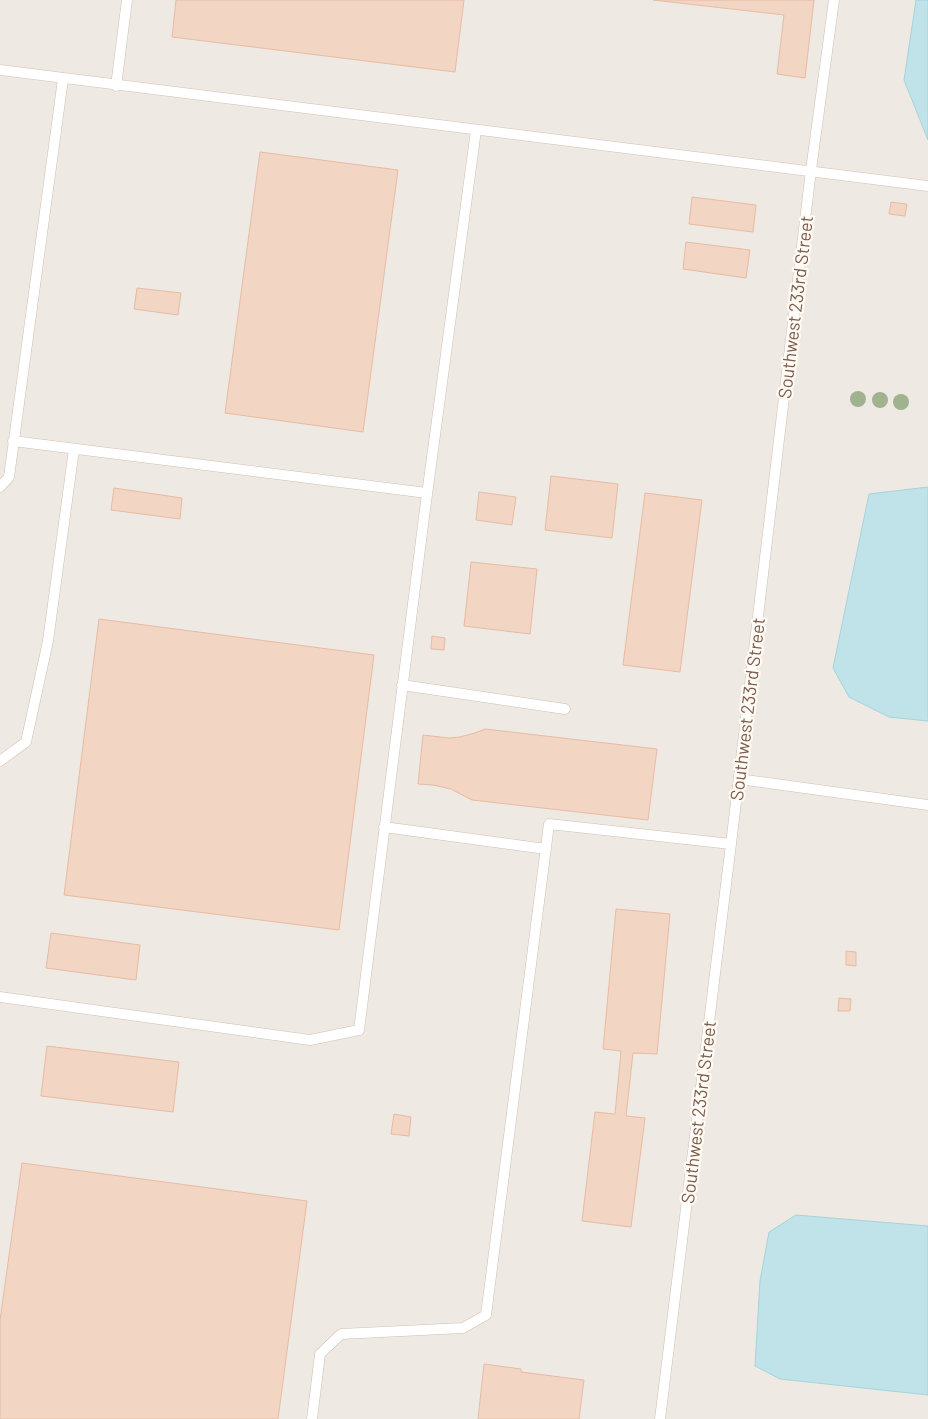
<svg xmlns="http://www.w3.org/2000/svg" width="928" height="1419" viewBox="0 0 928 1419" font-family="Barlow,sans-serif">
	<rect width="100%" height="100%" fill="#fdf6ec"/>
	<path fill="#efe9e4" d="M0 0H928V1419H0Z"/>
	<path fill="#bfe3e8" stroke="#a5d3da" d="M916 0H928V140L904 80Z
		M928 487V721L889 717 849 697 833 668 869 494Z
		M796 1215 928 1226V1395L780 1379 755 1366 760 1281 769 1232Z"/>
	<path fill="#f3d5c3" stroke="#e6bba3" d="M176 0H464L455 72 172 37Z
		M653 0H814L805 78 777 74 784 15Z
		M260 152 398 170 363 432 225 413Z
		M692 197 756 205 753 232 689 224Z
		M891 202 907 204 905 216 889 214Z
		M686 242 750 250 746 278 683 269Z
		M137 288 181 293 178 315 134 309Z
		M551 476 618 484 612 538 545 530Z
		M114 488 182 498 180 519 111 510Z
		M479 492 516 497 512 525 476 520Z
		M645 493 702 500 680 672 623 665Z
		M471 562 537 569 530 634 464 626Z
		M99 619 374 655 339 930 64 895Z
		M432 636 445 638 444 650 431 649Z
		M485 729 657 749 648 820 472 800 451 789 433 785 418 784 423 735 449 738 460 737 475 733Z
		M616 909 670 914 657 1054 633 1053 626 1116 645 1118 631 1227 582 1221 595 1112 615 1114 621 1051 603 1049Z
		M51 933 140 945 136 980 46 968Z
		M846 951 856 952V966L846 965Z
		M839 998 851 999 850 1011H838Z
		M47 1046 179 1062 173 1112 41 1096Z
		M394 1114 411 1117 409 1136 391 1134Z
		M22 1163 307 1201 278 1419H0V1320Z
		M484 1364 521 1369V1372L584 1380 579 1419H478Z"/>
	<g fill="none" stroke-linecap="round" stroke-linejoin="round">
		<g stroke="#d1beb0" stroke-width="11">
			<path id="lane" d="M0 70 928 186
				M116 86 127 0
				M13 441 427 493
				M0 487 9 477 63 79
				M402 685 565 709
				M0 761 26 742 48 641 74 449
				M739 779 928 805
				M384 827 546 849
				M0 997 310 1040 359 1030 424 517 476 130
				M312 1419 320 1354 341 1334 463 1328 486 1315 549 824 731 844
				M660 1419 731 844 811 170 834 0"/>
		</g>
		<use href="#lane" stroke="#fff" stroke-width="10"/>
	</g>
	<g fill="#a0b28e">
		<circle cx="858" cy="399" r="8"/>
		<circle cx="880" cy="400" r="8"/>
		<circle cx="901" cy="402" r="8"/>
	</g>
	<g text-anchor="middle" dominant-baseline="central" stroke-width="4.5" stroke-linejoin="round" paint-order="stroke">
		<g font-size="18" fill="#7a5c4d" stroke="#fffaf3">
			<text transform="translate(795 307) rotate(-83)">Southwest 233rd Street</text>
			<text transform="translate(747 709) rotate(-83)">Southwest 233rd Street</text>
			<text transform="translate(698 1112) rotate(-83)">Southwest 233rd Street</text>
		</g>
	</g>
</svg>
